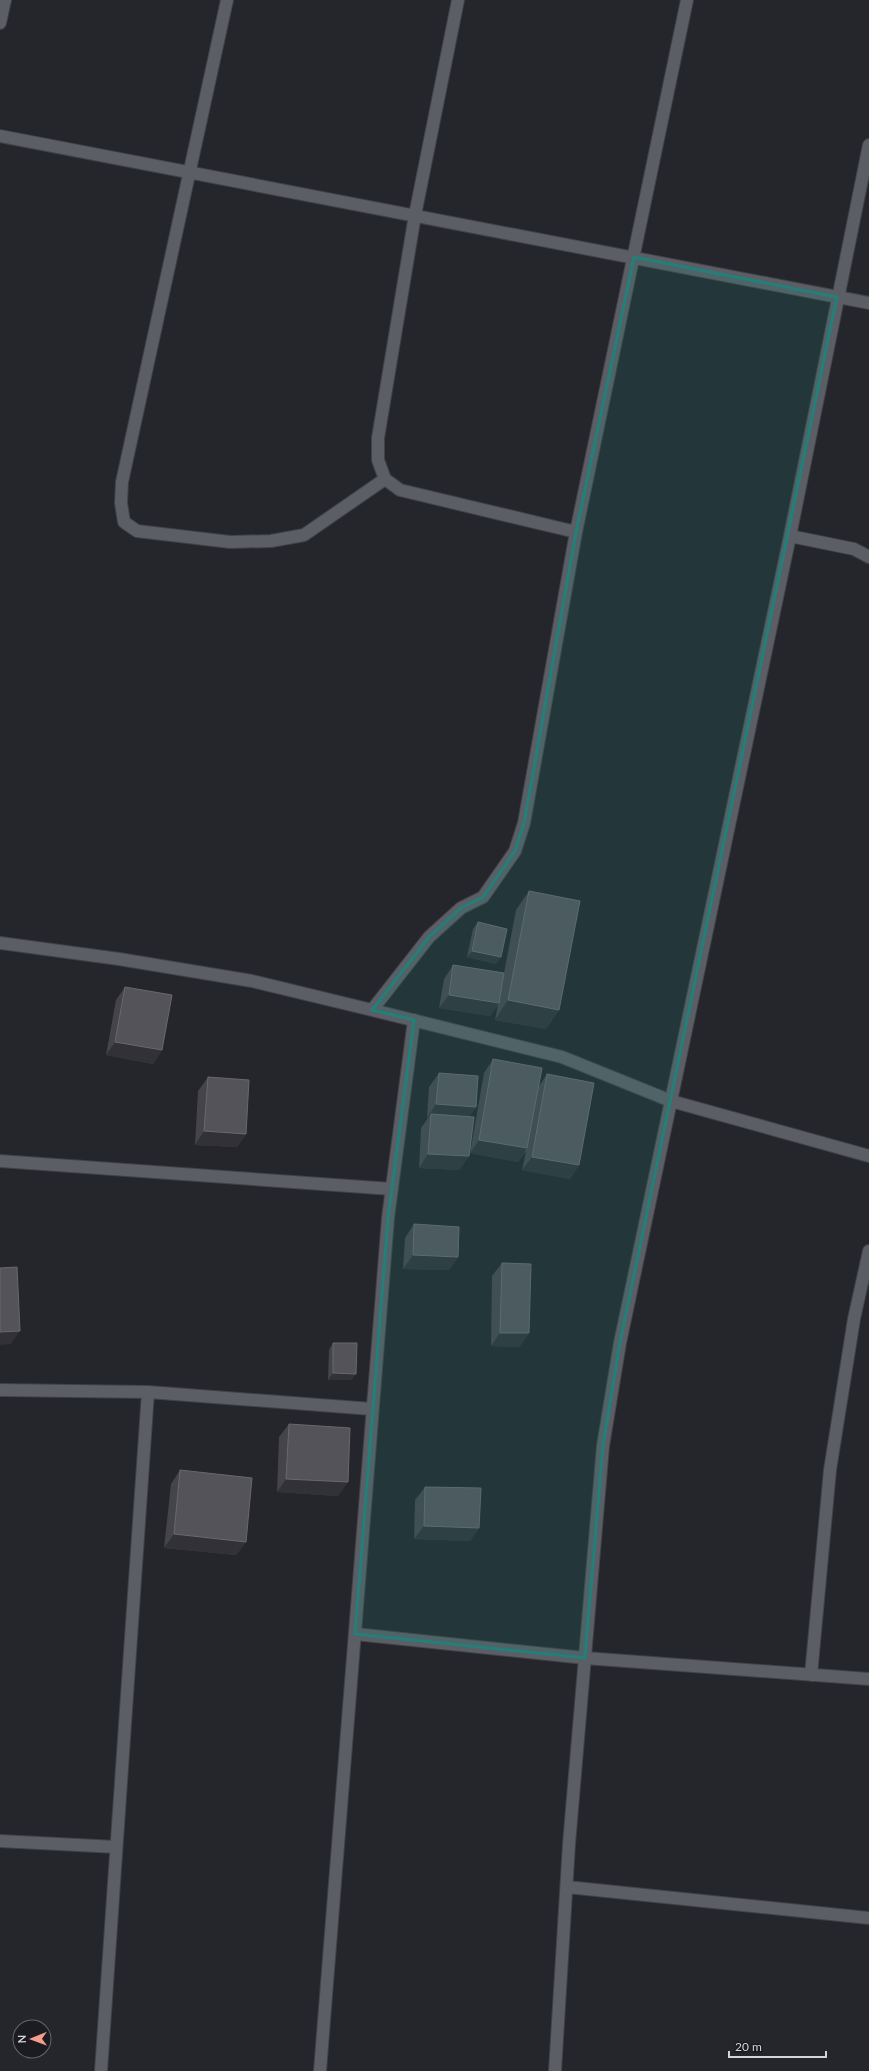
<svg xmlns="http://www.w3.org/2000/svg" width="869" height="2071" viewBox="0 0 869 2071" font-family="Lato,sans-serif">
	<rect width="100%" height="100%" fill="#24262c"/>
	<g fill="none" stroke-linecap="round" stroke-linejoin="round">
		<g stroke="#404247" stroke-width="14">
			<path id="minor" d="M227 0 122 482 121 503 124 522 137 531 230 542 271 541 304 535 385 479
				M458 0 415 215 378 438V460L385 479 400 490 576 532
				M0 23 5 0
				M0 136 869 303
				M790 536 854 549 869 557
				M0 943 119 959 252 981 372 1010 562 1057 671 1101 869 1156
				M372 1010 429 937 461 908 483 897 515 851 524 823 576 532 687 0
				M0 1161 392 1189
				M0 1390 148 1392 372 1409
				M355 1634 585 1658 869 1679
				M811 1675 830 1470 854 1319 869 1251
				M0 1841 116 1847
				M567 1887 869 1918
				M101 2071 148 1392
				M320 2071 388 1218 414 1020
				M555 2071 569 1844 603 1446 620 1343 790 536 869 145"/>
		</g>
		<use href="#minor" stroke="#5c5e65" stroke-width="12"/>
	</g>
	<path fill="#46444b" d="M529 891 559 1010 546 1029 495 1020 498 1005 490 1016 439 1008 444 979 453 965 504 973 516 910Z
		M478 922 501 957 496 964 467 957 473 929Z
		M125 987 162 1050 153 1064 106 1055 116 1000Z
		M493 1059 539 1086 547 1074 579 1165 570 1179 522 1170 526 1151 518 1162 470 1153 484 1073Z
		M439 1073 476 1107 469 1117V1156L459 1170 419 1168 421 1128 428 1118H427L429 1087Z
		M208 1077 246 1134 237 1147 195 1145 198 1091Z
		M414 1224 458 1257 449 1270 403 1269 405 1238Z
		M502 1263 520 1347 491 1346 492 1276Z
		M333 1343 356 1374 351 1380H328L329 1350Z
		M289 1424 348 1482 338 1496 277 1492 279 1437Z
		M180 1470 246 1542 236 1555 164 1548 171 1484Z
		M425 1487 479 1528 470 1541 414 1539 415 1500Z"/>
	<path fill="#323138" d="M472 951 501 957 496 964 467 957Z
		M449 995 499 1003 490 1016 439 1008Z
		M508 1000 559 1010 546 1029 495 1020Z
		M115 1042 162 1050 153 1064 106 1055Z
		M436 1104 476 1107 467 1121 431 1114 428 1118H427Z
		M204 1131 246 1134 237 1147 195 1145Z
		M479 1140 527 1148 518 1162 470 1153Z
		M428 1154 469 1156 459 1170 419 1168Z
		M532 1157 579 1165 570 1179 522 1170Z
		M413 1255 458 1257 449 1270 403 1269Z
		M20 1331 11 1344 0 1345V1332Z
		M500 1333H529L520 1347 491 1346Z
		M333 1373 356 1374 351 1380H328Z
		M286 1479 348 1482 338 1496 277 1492Z
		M424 1526 479 1528 470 1541 414 1539Z
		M174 1534 246 1542 236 1555 164 1548Z"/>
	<path fill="#55535a" stroke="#69686e" d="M529 891 580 901 559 1010 508 1000Z
		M478 922 507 929 501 957 472 951Z
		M453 965 504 973 499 1003 449 995Z
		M125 987 172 995 162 1050 115 1042Z
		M493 1059 542 1068 527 1148 479 1140Z
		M439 1073 478 1076 476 1107 436 1104Z
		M547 1074 594 1083 579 1165 532 1157Z
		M208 1077 249 1080 246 1134 204 1131Z
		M431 1114 474 1117 469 1156 428 1154Z
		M414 1224 459 1227 458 1257 413 1255Z
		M502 1263 531 1264 529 1333H500Z
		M17 1267 20 1331 0 1332V1268Z
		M333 1343H357L356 1374 333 1373Z
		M289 1424 350 1428 348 1482 286 1479Z
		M180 1470 252 1478 246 1542 174 1534Z
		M425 1487 481 1488 479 1528 424 1526Z"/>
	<path fill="#237f79" fill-opacity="0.2" stroke="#237f79" stroke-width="3" stroke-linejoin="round" d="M634 257 837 297 620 1343 603 1446 585 1658 355 1634 388 1218 414 1020 372 1010 429 937 461 908 483 897 515 851 524 823 576 532Z"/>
	<g transform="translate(32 2039) rotate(269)"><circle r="19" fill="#1a1c22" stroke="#64666b"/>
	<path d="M0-3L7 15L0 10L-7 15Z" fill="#f49d8c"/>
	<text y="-6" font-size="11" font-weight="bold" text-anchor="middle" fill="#d3d4d8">N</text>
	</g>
	<path d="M729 2051v6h97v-6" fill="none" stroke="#d3d4d8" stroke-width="2"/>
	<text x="735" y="2051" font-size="12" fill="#d3d4d8" stroke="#1a1c22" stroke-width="3" paint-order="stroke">20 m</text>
</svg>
